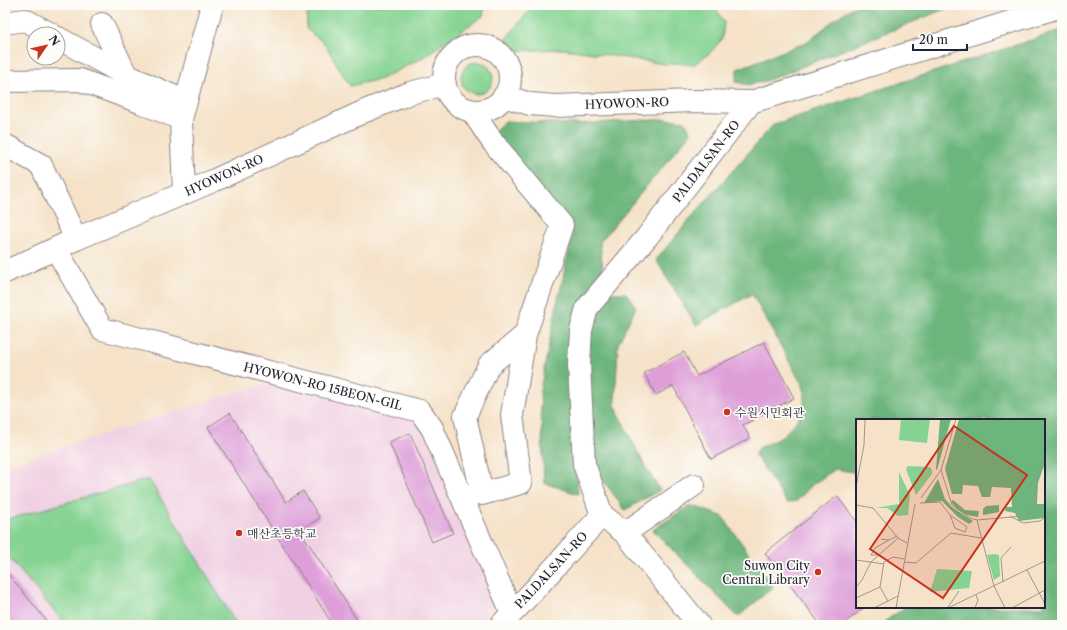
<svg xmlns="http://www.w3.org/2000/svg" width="1067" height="630" viewBox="0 0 1067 630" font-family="'Libre Caslon Text','Noto Serif KR',serif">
	<rect width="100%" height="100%" fill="#fdfcf7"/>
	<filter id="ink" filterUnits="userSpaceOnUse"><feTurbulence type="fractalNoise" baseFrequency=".025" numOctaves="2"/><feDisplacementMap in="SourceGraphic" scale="8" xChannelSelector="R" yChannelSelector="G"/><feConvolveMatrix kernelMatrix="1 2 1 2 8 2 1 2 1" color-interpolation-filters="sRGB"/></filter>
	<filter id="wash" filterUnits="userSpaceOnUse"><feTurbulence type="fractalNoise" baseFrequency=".012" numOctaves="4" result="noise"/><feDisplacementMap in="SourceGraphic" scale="16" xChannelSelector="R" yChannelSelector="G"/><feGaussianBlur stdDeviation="0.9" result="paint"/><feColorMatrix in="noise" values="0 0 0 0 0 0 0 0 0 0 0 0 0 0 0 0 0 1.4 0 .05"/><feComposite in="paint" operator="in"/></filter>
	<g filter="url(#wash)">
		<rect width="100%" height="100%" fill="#f5e2c8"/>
		<path fill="#f1d0e3" d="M275 384 418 415 501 600 477 625H5V466L252 387Z"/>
		<path fill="#85d392" stroke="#547a66" d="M308 5H485L483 16 420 59 381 79 350 86 324 43 306 29Z
			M534 5H714L724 22 722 39 710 53 693 65 678 63 665 64 587 52 563 49 515 51 505 50 504 41Z
			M461 78a16 16 0 1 1 32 0a16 16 0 1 1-32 0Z
			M149 479 237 625H66L5 553V520Z"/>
		<path fill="#6cb57c" stroke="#476c5c" d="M857 5H955L769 80 748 85 736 82 737 69 805 43 842 14Z
			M1062 30V625H880L905 607H1044V420H857V478L853 472 835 469 812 485 797 501 787 503 754 453 759 448 782 437 795 423 804 409V388L752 294 696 325 656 260 689 220 774 124Z
			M665 119 685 121 691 133 600 242 603 271 576 319 571 404 578 494 544 483 540 390 558 299 573 234 492 133 505 121 575 124Z
			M604 293H626L636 307 618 344 615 405 625 427 647 470 660 490 625 510 600 476 588 438 590 309Z
			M690 505 722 516 773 587 738 617 653 530Z"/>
		<g id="blocks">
			<path fill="#de9fd9" d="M764 342 794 398 743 425 750 438 711 459 673 386 656 395 644 373 684 352 697 376Z
				M230 413 286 502 303 491 320 518 300 530 357 620 350 625H333L208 427Z
				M410 433 453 533 432 542 389 442Z
				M837 496 857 522V607H865L842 625H821L765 553Z
				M5 570 50 625H5Z"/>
		</g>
	</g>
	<g filter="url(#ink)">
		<use href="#blocks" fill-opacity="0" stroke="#8c8282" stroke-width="1"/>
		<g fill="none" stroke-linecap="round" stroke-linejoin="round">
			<g stroke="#8c8282" stroke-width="24">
				<path id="minor" d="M5 23 25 20 51 34
					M102 24 126 75 186 102
					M58 38 126 75
					M444 78a33 33 0 1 1 66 0a33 33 0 1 1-66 0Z
					M5 81 80 80 140 102 181 119
					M504 96 530 104 555 106 694 101 751 102
					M472 111 492 141 562 225 525 335 512 415 521 483 482 494 465 416 489 365 525 335
					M5 145 41 165 76 239
					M184 193 181 119 212 5
					M56 249 102 329 420 411 432 428 512 613
					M5 272 76 239 215 180 365 111 410 93 445 84
					M625 533 694 485
					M501 625 534 590 602 515
					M699 625 625 533 602 515 584 464 579 364 581 330 587 308 647 237 751 102 1062 6"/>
			</g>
			<use href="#minor" stroke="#fff" stroke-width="22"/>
		</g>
	</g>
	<g fill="#c8321e" stroke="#fdfcf7" stroke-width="1.5">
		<circle cx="727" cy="412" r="4"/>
		<circle cx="239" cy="533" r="4"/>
		<circle cx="818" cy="572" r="4"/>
	</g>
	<g text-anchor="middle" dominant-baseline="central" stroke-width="3.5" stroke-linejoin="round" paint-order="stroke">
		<g font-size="12" fill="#22223b" stroke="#fdfcf7">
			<text transform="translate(627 103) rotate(-2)">HYOWON-RO</text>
			<text transform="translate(706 161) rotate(-52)">PALDALSAN-RO</text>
			<text transform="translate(224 175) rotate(-24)">HYOWON-RO</text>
			<text transform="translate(323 386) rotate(14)">HYOWON-RO 15BEON-GIL</text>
			<text transform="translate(551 570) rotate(-47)">PALDALSAN-RO</text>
		</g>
		<g font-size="12" fill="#22223b" stroke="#fdfcf7" text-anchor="start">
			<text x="735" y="412">수원시민회관</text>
			<text x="247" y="533">매산초등학교</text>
			<text x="810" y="565" text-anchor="end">Suwon City<tspan x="810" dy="14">Central Library</tspan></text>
		</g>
	</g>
	<g transform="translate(856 419)">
		<rect width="189" height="189" fill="#f5e2c8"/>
		<path d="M45 0H74L71 24 43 21ZM52 47 74 48 76 51V55L60 76 50 50ZM43 53 54 76 52 96 42 97 31 89H20L43 85ZM138 135 143 136 144 157 138 161 131 136ZM81 150 116 152 113 169 74 173Z" fill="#85d392"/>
		<path d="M84 0H95L81 51 80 50ZM103 0H189V44L182 64 181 85H189L188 99 163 102 159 94 149 92 150 88H156L155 69 136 68 134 78H126L122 67 107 66 106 75H96L89 50ZM82 60 89 80 96 88 117 102 113 105 102 98 86 82 68 84ZM97 81 109 91 123 92 122 98 111 96 101 90 95 83ZM143 86V93L127 96V90L130 87Z" fill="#6cb57c"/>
		<path fill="none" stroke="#a19590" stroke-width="1" d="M100 0 85 51 96 86 114 99 121 101 168 97 175 94 179 87 180 61 189 41M0 68 8 26 9 0M65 79 85 51M64 84 84 83 94 96 111 108 109 113 99 109 94 96M0 86 17 89 42 119 51 124M154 97 167 104 184 102 189 98M121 101 138 167 149 189M25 120 33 121 41 117M24 136H15L19 129 33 121M0 141 28 145M48 143 60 144 95 114 125 119M171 151 189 185M147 163 145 139 155 128M0 168 6 161 15 143 42 119M0 179 24 168M32 182 24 168 28 143 37 138 48 140M92 188 103 172M18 189 42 177M40 189 59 85M92 189 189 142M119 189 122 181 120 176M156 189 189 171"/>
		<path fill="#c8321e" fill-opacity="0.15" stroke="#c8321e" stroke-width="2" d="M98 7 171 56 87 179 14 130Z"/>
		<rect width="189" height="189" fill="none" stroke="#22223b" stroke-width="2"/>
	</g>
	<rect width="1067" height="630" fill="none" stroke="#fdfcf7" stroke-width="20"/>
	<g transform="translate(46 46) rotate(56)"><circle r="19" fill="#fdfcf7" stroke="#a5a5ac"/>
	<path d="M0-3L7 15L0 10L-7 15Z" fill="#c8321e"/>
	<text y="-6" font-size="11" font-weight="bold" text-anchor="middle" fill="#22223b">N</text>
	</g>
	<path d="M913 44v6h54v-6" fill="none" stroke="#22223b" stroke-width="2"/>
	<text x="919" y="44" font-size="12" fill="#22223b" stroke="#fdfcf7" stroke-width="3" paint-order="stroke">20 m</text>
</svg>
